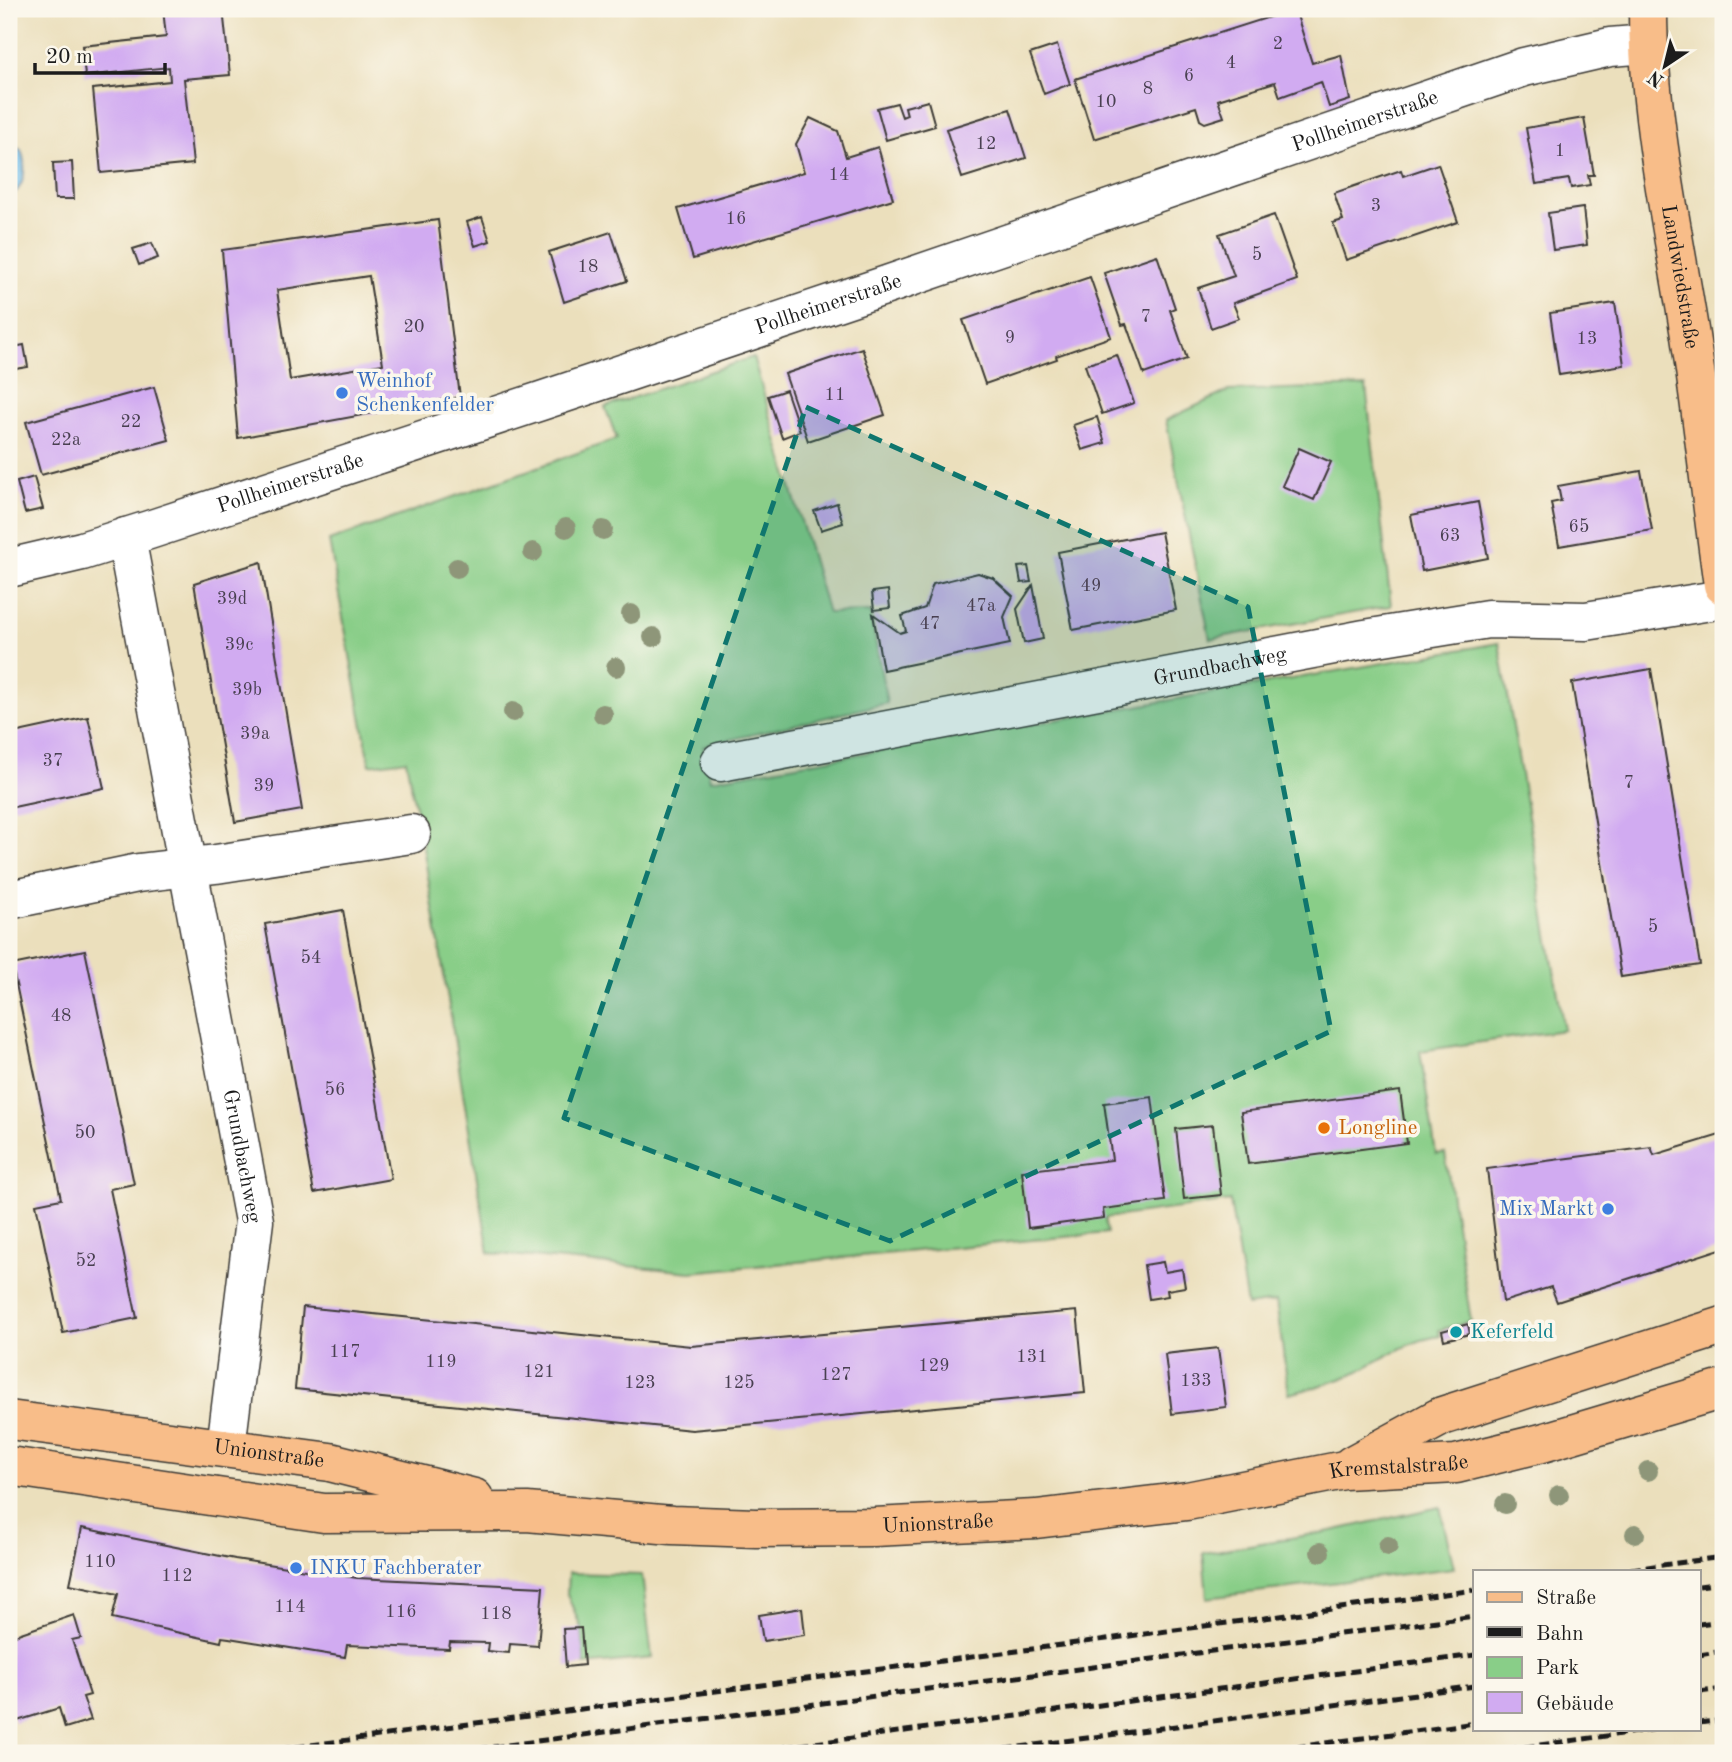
<svg xmlns="http://www.w3.org/2000/svg" width="1732" height="1762" viewBox="0 0 1732 1762" font-family="'Old Standard TT',serif">
	<rect width="100%" height="100%" fill="#fbf7ec"/>
	<filter id="ink" filterUnits="userSpaceOnUse"><feTurbulence type="fractalNoise" baseFrequency=".0143" numOctaves="2"/><feDisplacementMap in="SourceGraphic" scale="14" xChannelSelector="R" yChannelSelector="G"/><feConvolveMatrix kernelMatrix="1 2 1 2 8 2 1 2 1" color-interpolation-filters="sRGB"/></filter>
	<filter id="wash" filterUnits="userSpaceOnUse"><feTurbulence type="fractalNoise" baseFrequency=".00686" numOctaves="4" result="noise"/><feDisplacementMap in="SourceGraphic" scale="28" xChannelSelector="R" yChannelSelector="G"/><feGaussianBlur stdDeviation="1.57" result="paint"/><feColorMatrix in="noise" values="0 0 0 0 0 0 0 0 0 0 0 0 0 0 0 0 0 1.4 0 .05"/><feComposite in="paint" operator="in"/></filter>
	<g filter="url(#wash)">
		<rect width="100%" height="100%" fill="#ebdfbc"/>
		<path fill="#89ce88" stroke="#527552" stroke-width="2" d="M753 357 828 613 870 612 887 703 703 746 710 780 1499 643 1564 1030 1420 1051 1436 1154 1445 1153 1471 1321 1439 1330 1440 1336C1405 1341 1379 1362 1348 1376 1329 1384 1309 1389 1289 1394L1276 1302 1247 1306 1230 1201 1105 1218 1107 1233 691 1272 489 1253 424 852 406 760 370 765 329 541 617 439 605 407Z
			M1366 386 1391 606 1210 639 1166 420 1228 391Z
			M1440 1507 1454 1568 1207 1598 1203 1553 1331 1531Z
			M568 1573 642 1575 652 1658 584 1665 581 1628 567 1594Z"/>
		<path fill="#74bfed" stroke="#486e84" stroke-width="2" d="M9 143 21 150C27 166 26 188 9 197Z"/>
		<g id="blocks">
			<path fill="#d1abf1" fill-rule="evenodd" d="M163 9H223L230 75 184 79 193 164 101 173 93 89 170 81 169 67 85 76 82 46 166 37Z
				M1295 9 1312 63 1341 55 1350 100 1329 107 1321 82 1280 97 1275 82 1218 100 1224 117 1205 123 1200 120 1196 107 1094 139 1075 79Z
				M1057 45 1070 84 1044 94 1030 54Z
				M928 101 935 126 886 140 877 108 897 103 902 117 907 115 905 107Z
				M1010 109 1026 158 962 178 946 129Z
				M810 118 838 131 846 157 878 147 893 199 693 259 678 209 804 172 796 144Z
				M1584 118 1594 175H1588L1590 185 1571 188 1569 179 1536 184 1526 128Z
				M72 162 74 199H55L53 163Z
				M1438 164 1458 222 1346 260 1333 223 1343 220 1334 193 1401 170 1403 176Z
				M1583 208 1587 245 1553 250 1548 213Z
				M1274 215 1297 280 1233 303 1239 318 1211 328 1198 288 1234 276 1219 234Z
				M482 217 490 241 475 246 467 222Z
				M438 220 460 397 238 438 222 250ZM369 276 383 364 290 380 277 290Z
				M611 232 627 281 564 302 549 252Z
				M152 243 158 258 139 265 133 249Z
				M1157 255 1175 308 1170 310 1187 359 1144 374 1126 324 1122 325 1104 273Z
				M1090 277 1111 337 1056 356 1057 359 985 384 963 320Z
				M1615 303 1624 365 1559 375 1550 313Z
				M24 345 28 367 9 370V348Z
				M862 348 885 415 808 441 785 374Z
				M1117 355 1134 403 1102 414 1085 365Z
				M154 387 169 440 41 475 26 422Z
				M786 390 800 431 782 438 768 396Z
				M1097 417 1105 443 1082 450 1073 425Z
				M1299 448 1331 462 1314 500 1282 486Z
				M1641 471 1652 530 1559 546 1551 503 1561 501 1558 486Z
				M34 477 43 509 25 513 17 482Z
				M1478 502 1488 558 1422 571 1411 515Z
				M837 503 843 523 821 530 814 511Z
				M1161 532 1176 610 1073 630 1058 552Z
				M261 562 302 810 235 822 194 583Z
				M1028 566 1031 582 1021 583 1018 567Z
				M978 573 993 578 1013 596 1004 617 1010 644 883 670 873 614 900 633 906 631 902 616 925 608 933 584Z
				M1033 585 1043 639 1024 643 1017 609Z
				M888 590 890 608 874 610 872 592Z
				M1651 669 1700 965 1621 977 1572 683Z
				M88 717 104 788 9 808V734Z
				M343 910 391 1179 314 1193 265 924Z
				M85 950 134 1184 110 1189 137 1318 63 1333 36 1204 61 1199 12 965Z
				M1400 1091 1407 1143 1248 1164 1241 1112Z
				M1152 1097 1165 1201 1103 1209 1104 1218 1028 1228 1022 1171 1112 1160 1104 1103Z
				M1213 1125 1221 1195 1184 1199 1176 1129Z
				M1723 1134V1251L1720 1249 1557 1302 1551 1287 1503 1302 1487 1169 1651 1147 1654 1155Z
				M1163 1262 1165 1272 1182 1269 1185 1287 1167 1290 1168 1296 1149 1299 1144 1265Z
				M303 1307 691 1346 1077 1311 1085 1393 692 1430 295 1389Z
				M1468 1324 1470 1334 1444 1340 1442 1331Z
				M1218 1348 1226 1407 1172 1414 1165 1354Z
				M82 1528 235 1559 357 1578 543 1587 538 1646 510 1644 509 1653 487 1651 488 1643 450 1642 449 1649 347 1645 345 1657 229 1638 222 1637 221 1642 112 1618 118 1594 70 1584Z
				M802 1608 805 1635 763 1641 759 1615Z
				M74 1615 81 1638 72 1640 90 1695 83 1697 91 1720 65 1728 59 1708 14 1722 9 1705V1637Z
				M581 1628 584 1665 566 1667 563 1629Z"/>
		</g>
	</g>
	<g filter="url(#ink)">
		<use href="#blocks" fill-opacity="0" stroke="#3b3934" stroke-width="2"/>
		<g fill="none" stroke-linecap="round" stroke-linejoin="round">
			<g stroke="#3b3934" stroke-width="41">
				<g id="minor">
					<path id="s1" d="M126 537 254 1221 226 1447"/>
					<path id="s2" d="M9 568 82 551 149 530 541 401 881 287 1524 67 1610 47 1648 44"/>
					<path id="s3" d="M720 762 1365 639 1488 619 1586 621 1723 599"/>
					<path d="M9 900 138 873 216 864 411 834"/>
				</g>
			</g>
			<g stroke="#3b3934" stroke-width="41">
				<g id="major">
					<path id="s4" d="M1648 9C1648 119 1673 228 1690 336 1703 419 1711 502 1723 585"/>
					<path id="s5" d="M9 1420 330 1462 474 1498"/>
					<path d="M1352 1465 1442 1416 1723 1326"/>
					<path id="s6" d="M9 1466 324 1513 527 1512 672 1525 756 1528 874 1527 1036 1519 1187 1501 1344 1470 1456 1464 1542 1443 1723 1389"/>
				</g>
			</g>
			<use href="#minor" stroke="#fff" stroke-width="38"/>
			<use href="#major" stroke="#f8bd89" stroke-width="38"/>
			<path stroke="#1c1c1c" stroke-width="5" stroke-dasharray="10 5" stroke-linecap="butt" d="M1616 1571 1723 1557
				M1699 1586 1723 1583
				M1699 1624 1723 1621
				M1699 1655 1723 1651
				M1699 1692 1723 1689
				M1699 1723 1723 1720
				M251 1753 1475 1590
				M448 1753 1475 1616
				M740 1753 1475 1655
				M975 1753 1475 1686
				M1251 1753 1475 1723
				M1480 1753 1658 1729"/>
		</g>
		<g fill="#8e9679">
			<circle cx="566" cy="528" r="10"/>
			<circle cx="603" cy="530" r="10"/>
			<circle cx="533" cy="552" r="10"/>
			<circle cx="457" cy="568" r="10"/>
			<circle cx="631" cy="614" r="10"/>
			<circle cx="653" cy="637" r="10"/>
			<circle cx="616" cy="667" r="10"/>
			<circle cx="513" cy="712" r="10"/>
			<circle cx="603" cy="714" r="10"/>
			<circle cx="1648" cy="1471" r="10"/>
			<circle cx="1559" cy="1495" r="10"/>
			<circle cx="1505" cy="1504" r="10"/>
			<circle cx="1635" cy="1534" r="10"/>
			<circle cx="1388" cy="1546" r="10"/>
			<circle cx="1320" cy="1552" r="10"/>
		</g>
	</g>
	<path fill="#0f766e" fill-opacity="0.2" stroke="#0f766e" stroke-width="5" stroke-dasharray="14 9" stroke-linejoin="round" d="M806 407 1248 607 1331 1031 890 1241 564 1118Z"/>
	<g fill="#3f7fe0" stroke="#fbf7ec" stroke-width="2.5">
		<circle cx="342" cy="393" r="7"/>
		<circle cx="1608" cy="1209" r="7"/>
		<circle cx="296" cy="1568" r="7"/>
	</g>
	<circle fill="#e8710a" stroke="#fbf7ec" stroke-width="2.5" cx="1324" cy="1128" r="7"/>
	<circle fill="#0f9aa8" stroke="#fbf7ec" stroke-width="2.5" cx="1456" cy="1332" r="7"/>
	<g text-anchor="middle" dominant-baseline="central" stroke-width="7" stroke-linejoin="round" paint-order="stroke">
		<g font-size="18" fill="#494051">
			<text x="1278" y="44">2</text>
			<text x="1231" y="63">4</text>
			<text x="1189" y="76">6</text>
			<text x="1148" y="89">8</text>
			<text x="1106" y="102">10</text>
			<text x="986" y="144">12</text>
			<text x="1560" y="151">1</text>
			<text x="839" y="175">14</text>
			<text x="1376" y="206">3</text>
			<text x="736" y="219">16</text>
			<text x="1257" y="255">5</text>
			<text x="588" y="267">18</text>
			<text x="1146" y="317">7</text>
			<text x="414" y="327">20</text>
			<text x="1010" y="338">9</text>
			<text x="1587" y="339">13</text>
			<text x="835" y="395">11</text>
			<text x="131" y="422">22</text>
			<text x="66" y="440">22a</text>
			<text x="1579" y="527">65</text>
			<text x="1450" y="536">63</text>
			<text x="1091" y="586">49</text>
			<text x="232" y="599">39d</text>
			<text x="981" y="606">47a</text>
			<text x="930" y="624">47</text>
			<text x="239" y="645">39c</text>
			<text x="247" y="690">39b</text>
			<text x="255" y="734">39a</text>
			<text x="53" y="761">37</text>
			<text x="1629" y="783">7</text>
			<text x="264" y="786">39</text>
			<text x="1653" y="927">5</text>
			<text x="311" y="958">54</text>
			<text x="61" y="1016">48</text>
			<text x="335" y="1090">56</text>
			<text x="85" y="1133">50</text>
			<text x="86" y="1261">52</text>
			<text x="345" y="1352">117</text>
			<text x="1032" y="1357">131</text>
			<text x="441" y="1362">119</text>
			<text x="934" y="1366">129</text>
			<text x="539" y="1372">121</text>
			<text x="836" y="1375">127</text>
			<text x="1196" y="1381">133</text>
			<text x="640" y="1383">123</text>
			<text x="739" y="1383">125</text>
			<text x="100" y="1562">110</text>
			<text x="177" y="1576">112</text>
			<text x="290" y="1607">114</text>
			<text x="401" y="1612">116</text>
			<text x="496" y="1614">118</text>
		</g>
		<g font-size="21" fill="#1c1c1c" stroke="#fbf7ec">
			<text stroke="none"><textPath href="#s2" startOffset="1428">Pollheimerstraße</textPath></text>
			<text stroke="none"><textPath href="#s4" startOffset="270">Landwiedstraße</textPath></text>
			<text stroke="none"><textPath href="#s2" startOffset="861">Pollheimerstraße</textPath></text>
			<text stroke="none"><textPath href="#s2" startOffset="294">Pollheimerstraße</textPath></text>
			<text stroke="none"><textPath href="#s3" startOffset="509">Grundbachweg</textPath></text>
			<text stroke="none"><textPath href="#s1" startOffset="630">Grundbachweg</textPath></text>
			<text stroke="none"><textPath href="#s5" startOffset="262">Unionstraße</textPath></text>
			<text stroke="none"><textPath href="#s6" startOffset="1398">Kremstalstraße</textPath></text>
			<text stroke="none"><textPath href="#s6" startOffset="933">Unionstraße</textPath></text>
		</g>
		<g font-size="21" fill="#366cbe" stroke="#fbf7ec" text-anchor="start">
			<text x="356" y="381">Weinhof<tspan x="356" dy="24">Schenkenfelder</tspan></text>
			<text x="1594" y="1209" text-anchor="end">Mix Markt</text>
			<text x="310" y="1568">INKU Fachberater</text>
		</g>
		<g font-size="21" fill="#c56008" stroke="#fbf7ec" text-anchor="start">
			<text x="1338" y="1128">Longline</text>
		</g>
		<g font-size="21" fill="#0d838f" stroke="#fbf7ec" text-anchor="start">
			<text x="1470" y="1332">Keferfeld</text>
		</g>
	</g>
	<rect width="1732" height="1762" fill="none" stroke="#fbf7ec" stroke-width="35"/>
	<rect x="1473" y="1570" width="228" height="161" fill="#fbf7ec" stroke="#a29f99" stroke-width="2"/>
	<rect x="1487" y="1592" width="35" height="10" fill="#f8bd89" stroke="#a29f99" stroke-width="2"/>
	<text x="1536" y="1604" font-size="21" fill="#1c1c1c">Straße</text>
	<rect x="1487" y="1627" width="35" height="10" fill="#1c1c1c" stroke="#a29f99" stroke-width="2"/>
	<text x="1536" y="1640" font-size="21" fill="#1c1c1c">Bahn</text>
	<rect x="1487" y="1657" width="35" height="21" fill="#89ce88" stroke="#a29f99" stroke-width="2"/>
	<text x="1536" y="1674" font-size="21" fill="#1c1c1c">Park</text>
	<rect x="1487" y="1692" width="35" height="21" fill="#d1abf1" stroke="#a29f99" stroke-width="2"/>
	<text x="1536" y="1710" font-size="21" fill="#1c1c1c">Gebäude</text>
	<g transform="translate(1665 66) rotate(215)" stroke="#fbf7ec" stroke-width="5" paint-order="stroke">
	<path d="M0-5L12 26L0 18L-12 26Z" fill="#1c1c1c"/>
	<text y="-10" font-size="19" font-weight="bold" text-anchor="middle" fill="#1c1c1c">N</text>
	</g>
	<path d="M35 63v10h130v-10" fill="none" stroke="#1c1c1c" stroke-width="3.5"/>
	<text x="46" y="63" font-size="21" fill="#1c1c1c" stroke="#fbf7ec" stroke-width="5" paint-order="stroke">20 m</text>
</svg>
